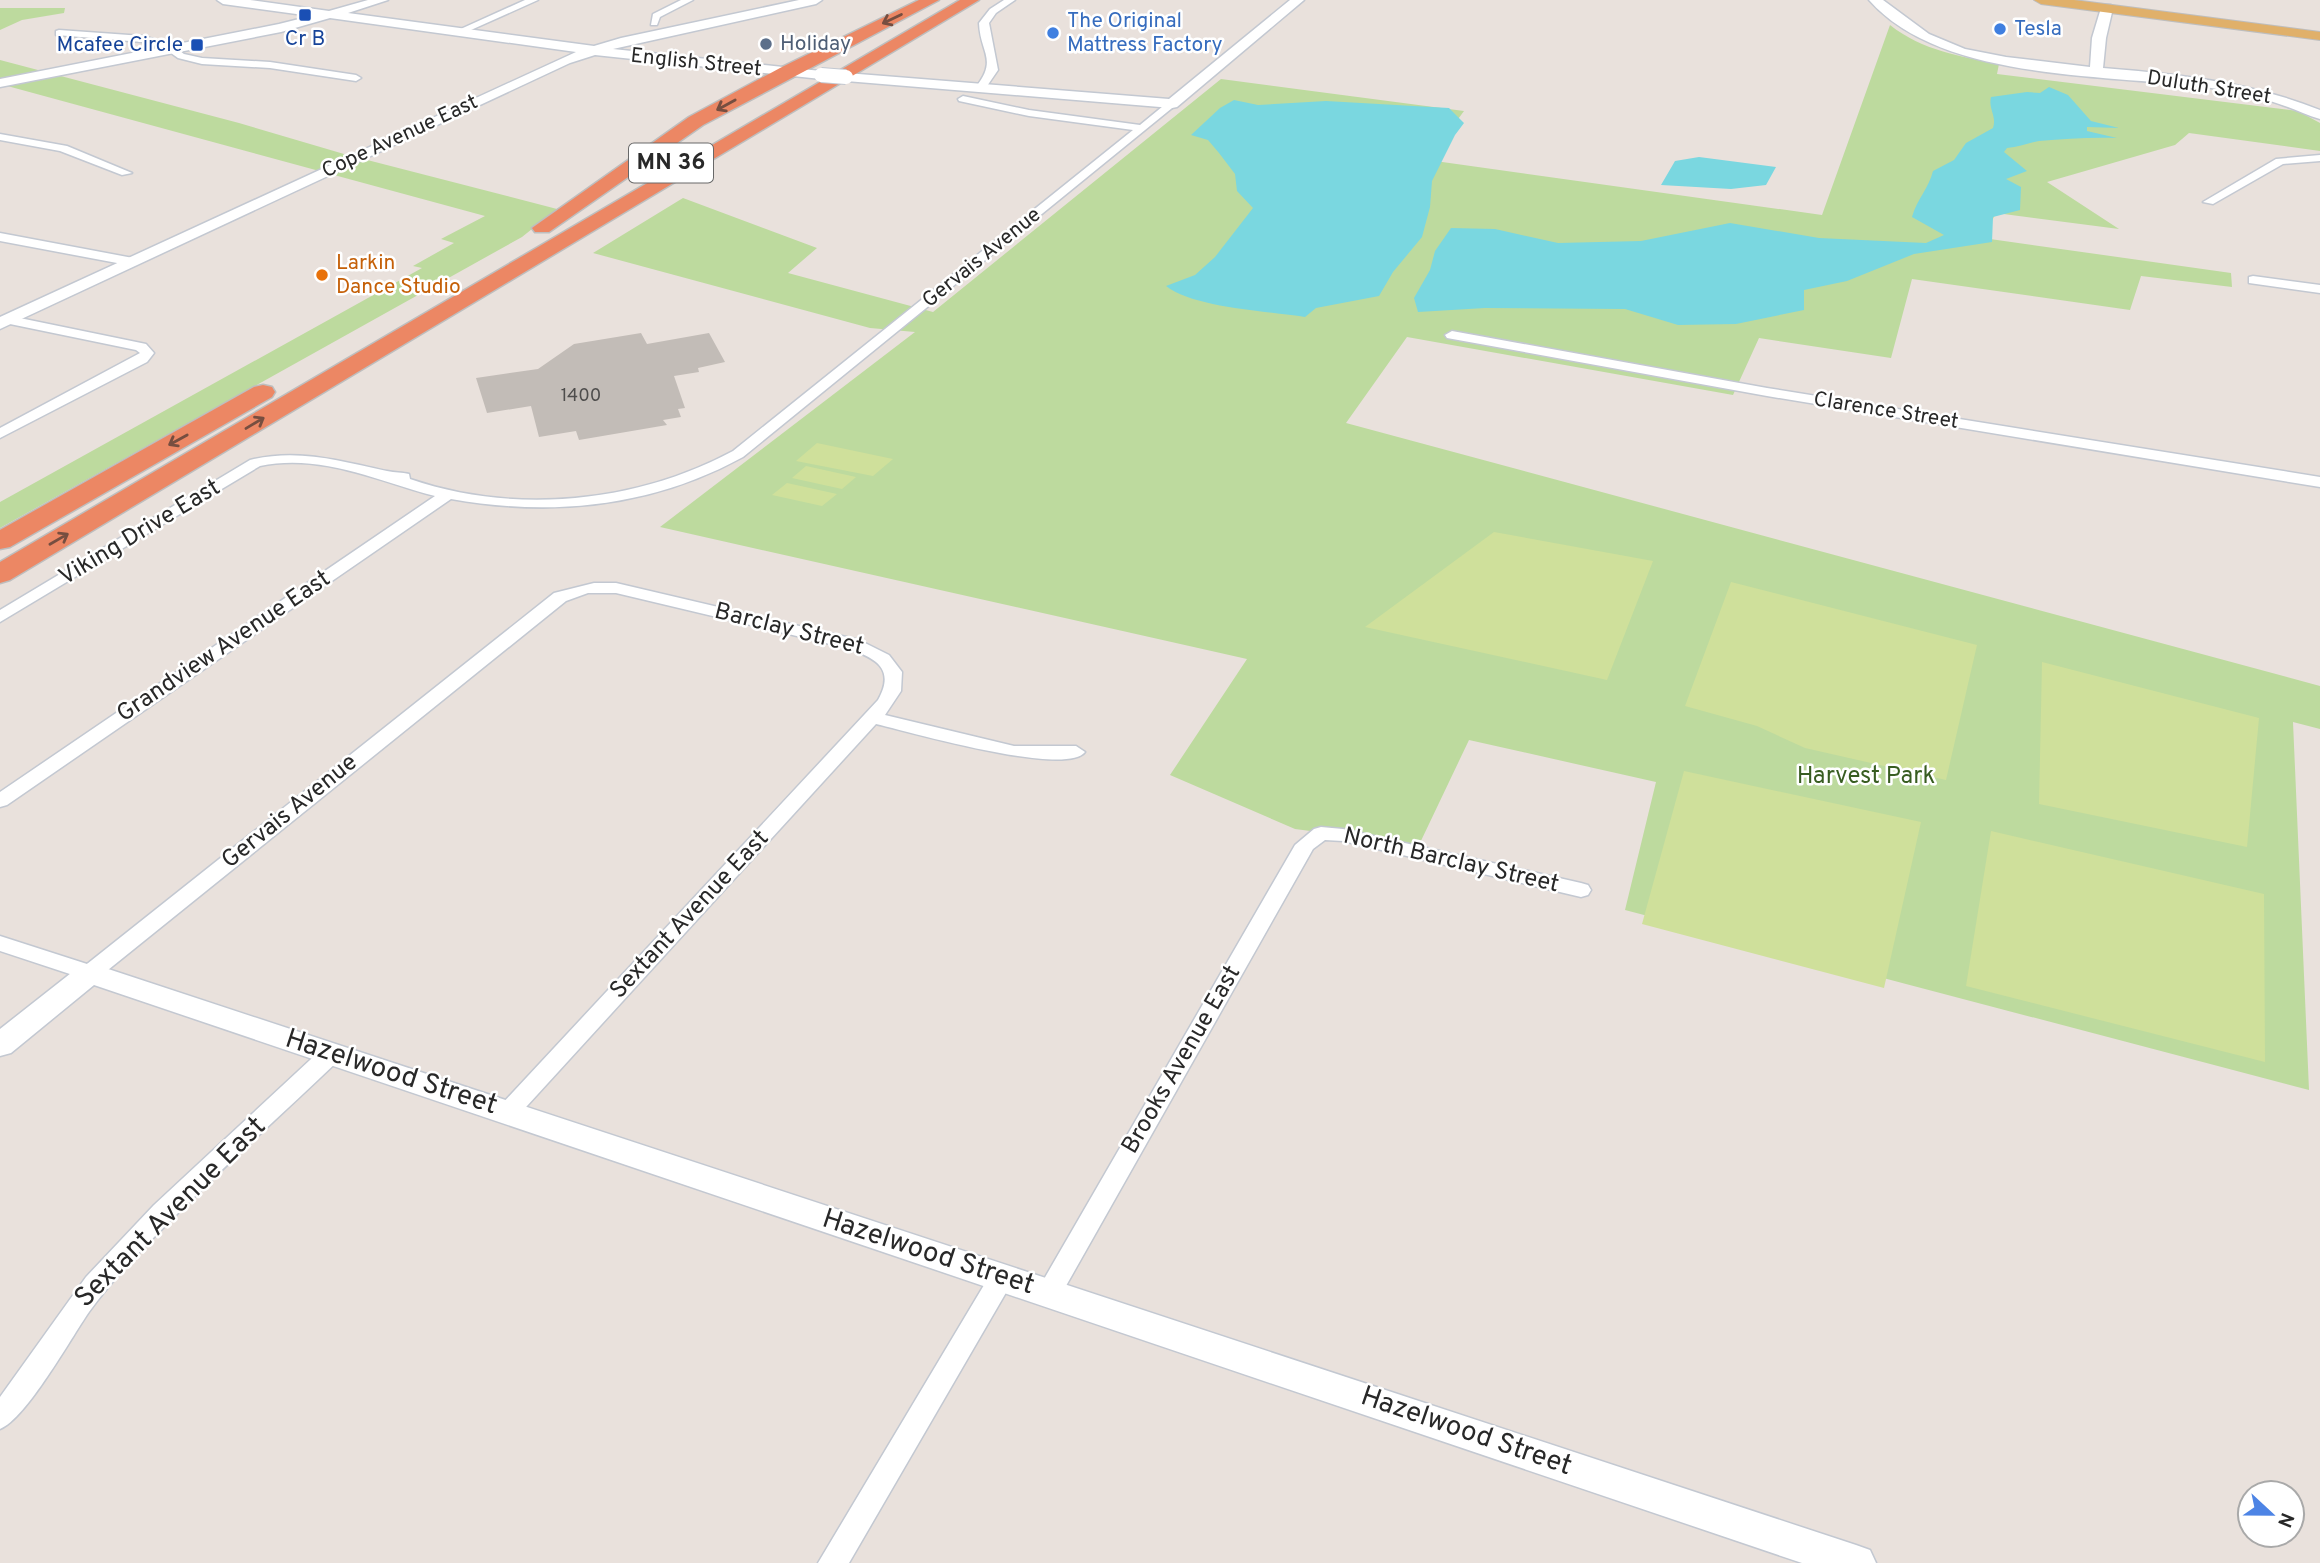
<svg xmlns="http://www.w3.org/2000/svg" width="2320" height="1563" viewBox="0 0 2320 1563" font-family="Overpass,sans-serif">
	<rect width="100%" height="100%" fill="#e9e1dc"/>
	<path fill="#bdda9e" d="M0 8H65L64 13 22 20 0 30Z
		M1890 25C1923 51 1960 56 1999 64L1997 74 2298 111 2320 123V151L2189 133 2175 145 2047 182 2119 229 1996 213 1983 238 2231 273 2232 287 2141 276 2130 310 1912 279 1891 358 1759 338 1733 395 1407 337 1346 423 2320 686V729L2293 722 2309 1090 1625 910 1656 782 1469 740 1419 845 1295 829 1170 775 1247 659 660 527 915 332 870 328 593 253 683 198 817 248 788 273 933 312 1221 79 1464 111 1428 160 1822 215Z
		M0 60 239 123 344 154 557 209 522 237 0 528V502L422 268 413 266 454 243 441 239 485 216 0 84Z"/>
	<path fill="#cfe09b" d="M817 443 893 459 873 476 796 461Z
		M806 466 856 477 842 489 792 478Z
		M787 483 837 494 822 506 772 495Z
		M1494 532 1653 561 1607 680 1365 627Z
		M1731 582 1977 645 1946 780 1805 748 1757 726 1685 706Z
		M2042 662 2259 718 2247 847 2039 804Z
		M1684 771 1921 822 1884 988 1642 924Z
		M1991 831 2264 894 2265 1062 1966 986Z"/>
	<path fill="#7ad7e0" d="M2049 87 2068 95 2091 121 2119 128 2087 127V131L2117 138C2090 137 2065 139 2039 141 2028 143 2019 147 2007 148L2004 152 2027 171 2006 179 2021 187 2020 210 1993 217 1992 242 1914 254 1847 281 1804 290V310L1736 324 1678 325 1625 309 1485 308 1418 312 1414 298 1430 270 1435 251 1451 228 1495 229 1558 243 1641 241 1730 223 1819 238 1926 243 1944 235 1912 217C1917 199 1929 188 1933 171L1954 160 1966 143 1993 128C1997 116 1988 109 1991 97L2027 92 2040 93Z
		M1234 100 1258 105 1326 101 1449 108 1464 123 1455 135 1432 181 1430 207 1422 237 1393 272 1379 296 1316 308 1305 317C1268 311 1194 308 1166 286L1195 275 1215 257 1253 208 1237 191 1235 174 1219 153 1208 140 1191 135 1220 108Z
		M1699 157 1776 167 1766 185 1731 189 1661 185 1675 161Z"/>
	<path fill="#c2bcb7" d="M641 333 647 344 709 333 725 362 698 368 699 372 674 376 685 408 678 409 681 417 663 420 667 425 579 440 576 431 539 437 531 406 487 413 476 378 538 369 574 344Z"/>
	<g fill="none" stroke-linecap="round" stroke-linejoin="round">
		<g stroke="#c3c8d1" stroke-width="3">
			<path id="street" d="M525 0H538L462 34 454 32Z
				M681 0H693L660 17 657 25H651L653 14Z
				M1004 0H1015L996 13 989 23 998 70 985 89H977L976 87C998 59 980 53 979 23L990 9Z
				M59 30 143 36 170 44 184 54 202 58 270 62 356 75 361 78 356 81 270 68 202 64 178 58 164 48 142 42 56 35V31Z
				M963 96 1029 110 1140 125 1168 102 1177 104 743 457C652 507 552 517 451 499L7 805 0 807V792L435 496C378 481 320 453 260 466L0 622V610L250 460C298 448 340 461 387 471 395 473 402 472 409 474L410 479C515 515 636 503 733 451L1133 130 1029 116 959 101 958 99Z
				M0 134 67 146 132 173 122 175 60 151 0 140Z
				M2320 155V161L2283 164 2213 204 2203 202 2276 159Z
				M0 233 133 258 139 262 133 266 0 241Z
				M2253 276 2320 285V293L2249 283V277Z
				M10 316 146 344 154 353 147 362 0 438V428L140 353 136 350 5 323V317Z
				M1452 331 1767 388 2320 477V487L1767 396 1447 338 1445 335Z
				M594 583H616L859 640 889 655 902 672 901 691 885 715 1014 746H1076L1085 752C1066 777 909 732 876 724L516 1118 508 1121 500 1118 496 1112 500 1106 878 700C896 668 875 658 847 648L616 593H588L566 601 98 978 90 980 82 978 0 951V936L87 964 554 593Z
				M1321 827 1343 829 1581 883 1588 885 1591 890 1588 895 1581 897 1343 841 1325 840 1313 849 1058 1300 1049 1303 1040 1300 1036 1293 1040 1286 1295 845 1314 829Z
				M332 1045 340 1047 343 1053 340 1059C289 1108 236 1155 186 1205 152 1239 117 1273 89 1312 71 1338 26 1419 0 1429V1397L86 1277 154 1205 324 1047Z
				M1002 1267 1011 1270 1015 1277 1011 1284 849 1563H818L993 1270Z"/>
		</g>
		<g stroke="#c3c8d1" stroke-width="3">
			<path id="secondary" d="M217 0H250L329 11 368 0H388L348 13 594 46 621 38 799 0H822L816 4 613 49 821 71 828 75 821 79 595 55 570 63 0 329V317L576 52 330 18 281 32 0 87V79L279 24 311 16 223 4Z
				M1290 0H1304L1177 107 1172 108 846 81 839 77 846 73 1169 99Z
				M1869 0H1883L1929 34 1965 49 2006 57 2090 67 2092 38 2101 8 2103 5H2111L2113 8 2106 38 2103 68C2177 74 2250 82 2320 110V119C2308 116 2297 110 2285 106 2264 98 2240 93 2218 89 2113 73 1943 84 1869 0Z
				M90 963 1856 1545 1870 1550 1876 1563H1802L94 985 11 1053 0 1056V1029L80 966Z"/>
		</g>
		<g stroke="#bebebe" stroke-width="2">
			<path id="primary" d="M2034 0H2074L2320 32V40L2041 4Z"/>
		</g>
		<g stroke="#bebebe" stroke-width="3">
			<path id="highway" d="M919 0H939L703 125 549 232H535L532 228 689 117 780 68Z
				M960 0H979L10 580 0 583V562Z
				M263 385 272 387 275 392 272 397 10 547 0 549V530L254 387Z"/>
		</g>
		<use href="#street" fill="#fff" fill-rule="evenodd"/>
		<use href="#secondary" fill="#fff" fill-rule="evenodd"/>
		<use href="#primary" fill="#e0b06a" fill-rule="evenodd"/>
		<use href="#highway" fill="#ec8764" fill-rule="evenodd"/>
		<g stroke="#c3c8d1" stroke-width="16" stroke-linecap="butt">
			<path id="secondary-bridge" d="M821 75 846 77"/>
		</g>
		<use href="#secondary-bridge" stroke="#fff" stroke-width="14"/>
	</g>
	<defs><path id="oneway-shaft" d="M-6 0H5M1.5-3L5.5 0L1.5 3" fill="none" stroke-width="1.6" stroke-linecap="round" stroke-linejoin="round" transform="scale(1.75)"/></defs>
	<g stroke="#764e40">
		<use href="#oneway-shaft" transform="translate(892 19) rotate(154)"/>
		<use href="#oneway-shaft" transform="translate(726 105) rotate(151)"/>
		<use href="#oneway-shaft" transform="translate(255 423) rotate(-31)"/>
		<use href="#oneway-shaft" transform="translate(178 440) rotate(151)"/>
		<use href="#oneway-shaft" transform="translate(59 539) rotate(-30)"/>
	</g>
	<g fill="#1a4fb4" stroke="#fff" stroke-width="2.5">
		<rect x="298" y="8" width="14" height="14" rx="3.5"/>
		<rect x="190" y="38" width="14" height="14" rx="3.5"/>
	</g>
	<g fill="#3f7fe0" stroke="#fff" stroke-width="2.5">
		<circle cx="2000" cy="29" r="7"/>
		<circle cx="1053" cy="33" r="7"/>
	</g>
	<circle fill="#5c6f8a" stroke="#fff" stroke-width="2.5" cx="766" cy="44" r="7"/>
	<circle fill="#e8710a" stroke="#fff" stroke-width="2.5" cx="322" cy="275" r="7"/>
	<g text-anchor="middle" dominant-baseline="central" stroke-width="5" stroke-linejoin="round" paint-order="stroke">
		<g font-size="18" fill="#4e4d4c">
			<text x="581" y="396">1400</text>
		</g>
		<g font-size="21" fill="#366cbe" stroke="#fff" text-anchor="start">
			<text x="1067" y="21">The Original<tspan x="1067" dy="24">Mattress Factory</tspan></text>
			<text x="2014" y="29">Tesla</text>
		</g>
		<g font-size="21" fill="#164399" stroke="#fff">
			<text x="305" y="39">Cr B</text>
			<text x="183" y="45" text-anchor="end">Mcafee Circle</text>
		</g>
		<g font-size="21" fill="#4e5e75" stroke="#fff" text-anchor="start">
			<text x="780" y="44">Holiday</text>
		</g>
		<g font-size="21" fill="#282828" stroke="#fff">
			<text transform="translate(696 63) rotate(6)">English Street</text>
			<text transform="translate(2209 88) rotate(9)">Duluth Street</text>
			<text transform="translate(400 137) rotate(-25)">Cope Avenue East</text>
			<text transform="translate(982 258) rotate(-39)">Gervais Avenue</text>
			<text transform="translate(1886 411) rotate(9)">Clarence Street</text>
		</g>
		<g font-size="21" fill="#c56008" stroke="#fff" text-anchor="start">
			<text x="336" y="263">Larkin<tspan x="336" dy="24">Dance Studio</tspan></text>
		</g>
		<rect fill="#fff" stroke="#686868" stroke-width="2" x="629" y="143.5" width="84" height="39" rx="5"/>
		<g font-size="23" font-weight="bold" fill="#282828">
			<text x="671" y="163">MN 36</text>
		</g>
		<g font-size="24" fill="#282828" stroke="#fff">
			<text transform="translate(140 533) rotate(-31)">Viking Drive East</text>
			<text transform="translate(789 630) rotate(14)">Barclay Street</text>
			<text transform="translate(224 647) rotate(-34)">Grandview Avenue East</text>
			<text transform="translate(290 812) rotate(-39)">Gervais Avenue</text>
			<text transform="translate(1451 861) rotate(13)">North Barclay Street</text>
			<text transform="translate(690 915) rotate(-47)">Sextant Avenue East</text>
			<text transform="translate(1182 1060) rotate(-60)">Brooks Avenue East</text>
		</g>
		<g font-size="24" fill="#385d21" stroke="#fff">
			<text x="1866" y="777">Harvest Park</text>
		</g>
		<g font-size="28" fill="#282828" stroke="#fff">
			<text transform="translate(391 1073) rotate(18)">Hazelwood Street</text>
			<text transform="translate(171 1213) rotate(-45)">Sextant Avenue East</text>
			<text transform="translate(928 1253) rotate(18)">Hazelwood Street</text>
			<text transform="translate(1466 1432) rotate(19)">Hazelwood Street</text>
		</g>
	</g>
	<g transform="translate(2271 1514) rotate(112)"><circle r="33" fill="#ffffff" stroke="#a9a9a9" stroke-width="2"/>
	<path d="M0-5L12 26L0 18L-12 26Z" fill="#4d84e5"/>
	<text y="-10" font-size="19" font-weight="bold" text-anchor="middle" fill="#282828">N</text>
	</g>
</svg>
